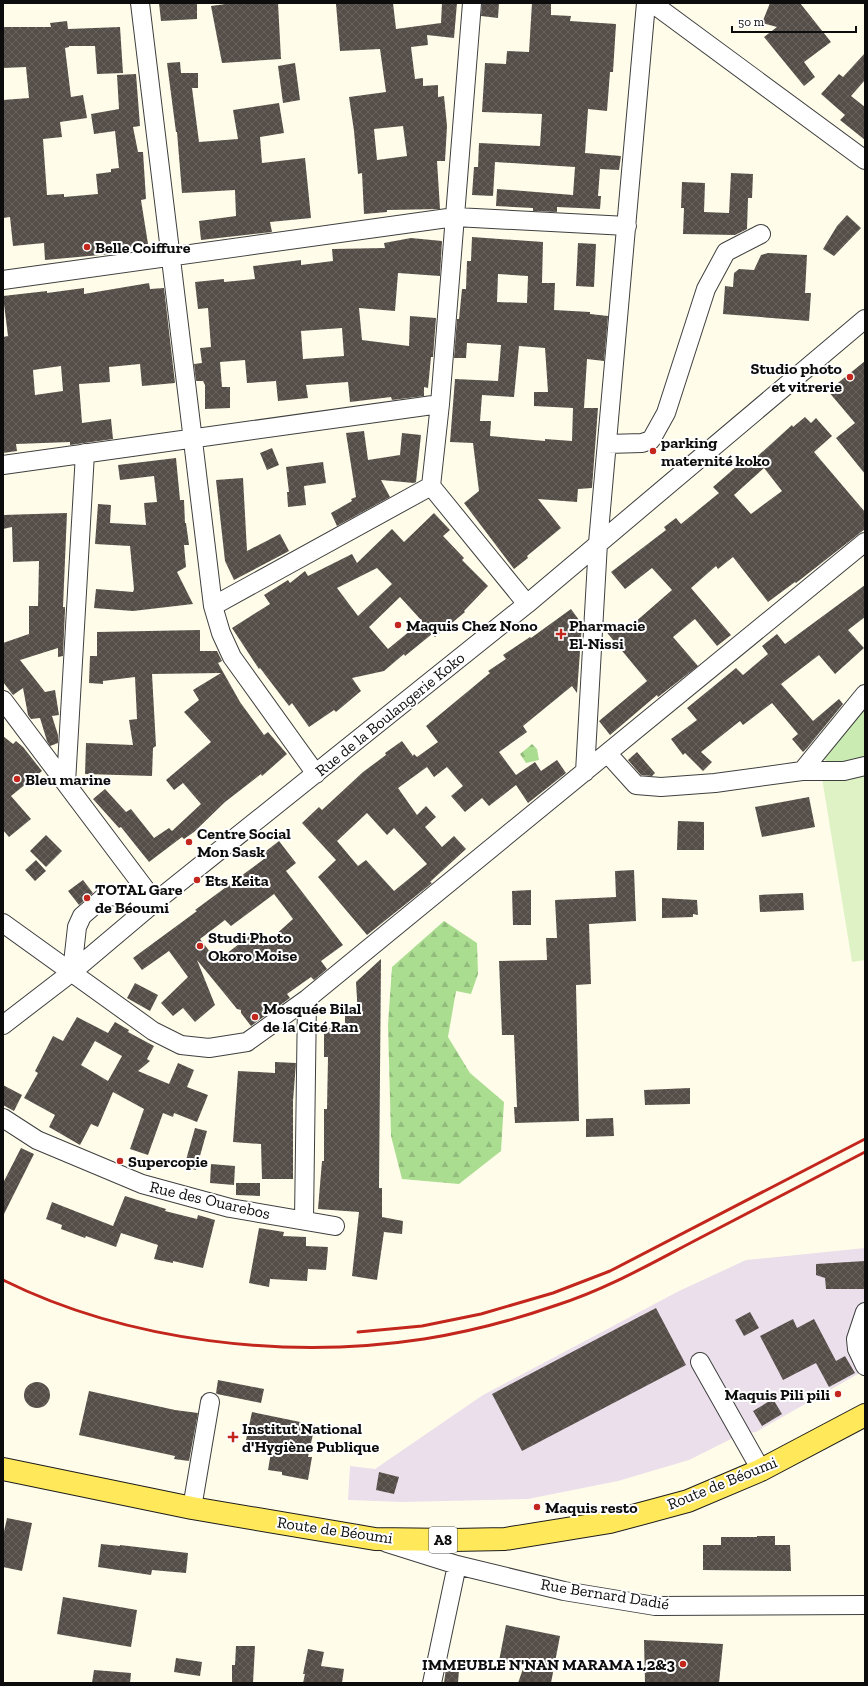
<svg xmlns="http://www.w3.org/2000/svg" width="868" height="1686" viewBox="0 0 868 1686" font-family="'Zilla Slab',serif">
	<defs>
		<pattern id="forest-firs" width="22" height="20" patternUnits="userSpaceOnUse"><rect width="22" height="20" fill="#abdd91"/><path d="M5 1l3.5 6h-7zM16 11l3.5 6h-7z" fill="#92bc7c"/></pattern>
		<pattern id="building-cross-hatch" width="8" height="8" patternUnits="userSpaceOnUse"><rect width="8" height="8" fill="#554e48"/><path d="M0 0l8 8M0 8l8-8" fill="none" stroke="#68635e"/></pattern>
	</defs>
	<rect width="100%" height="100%" fill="#fffdea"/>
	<path fill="#ebdfeb" d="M865 1248V1370L756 1432 741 1434 689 1460 618 1481 528 1499 402 1502 348 1500 350 1466 375 1469 483 1395 679 1291 746 1260Z"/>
	<path fill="#caebb2" d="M865 702V763L844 768 815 756Z"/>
	<path fill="url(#forest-firs)" d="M532 744 537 749 539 760 526 763 520 754Z
		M444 921 477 943 478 974 471 994 456 991 448 1037 470 1073 504 1102 501 1151 459 1184 402 1179 391 1136 388 1025 392 967Z"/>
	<path fill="#def2c5" d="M865 771V960L852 962 822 778Z"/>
	<path fill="url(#building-cross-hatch)" fill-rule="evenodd" d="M159 3H197V19L161 21Z
		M233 3H278L281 59 222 63 211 6Z
		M348 3H393L396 29 441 23 442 3H457L454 38 427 35 428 45 411 47 415 79 423 78V86L438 85V97L444 96 447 126 445 161H437L440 209 387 210V212L364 214 362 173 358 174 354 131 349 97 386 92 380 49 340 51 336 4ZM403 126 407 156 377 160 374 129Z
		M482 3H499L498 18 481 16Z
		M532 3H551V15L571 16 570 21 616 24 613 72H610L607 111 588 109 585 153 621 156 619 170 600 169 598 196H601L600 209 557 207V212L533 211V208L496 206 497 189 573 195 575 167 495 162 493 196 472 195 474 167H478L479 143 540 146 542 114 482 112 485 63 506 64 507 51 529 52Z
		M770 3H800L831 42 804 62 815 77 804 86 764 37 777 27 762 23Z
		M67 21 68 29 120 27 123 73 97 74 95 46H69V47L65 48 71 97 83 95 87 118 60 122 62 137 43 139 47 195 64 194V197L98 194 96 174 111 172V169L119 168 115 131 94 134 91 114 119 109 117 75 136 74 140 126 133 127 138 152H143L146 199 141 200 148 244 111 250V254L45 260 44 243 13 246 10 217 3 218V100L29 98 26 67 3 68V27H51L50 23Z
		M865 53V80L851 96 865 107V140L840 120 845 115 821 94 839 74 843 77Z
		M180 62 181 73H198V88H192L199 142 238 139 233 110 279 103 284 133 260 137 262 163 305 158 311 218 270 222 272 232 201 240 199 221 236 216 235 190 182 193 177 132H176L167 63Z
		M295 63 300 100 283 103 278 66Z
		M731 173 753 174 752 198H748L747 229 735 235 683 234 684 208H681L682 182 705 183 704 212 729 213Z
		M847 215 861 228 834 256 823 249 837 226Z
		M472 237 543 242 542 283H555L554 310 590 312V314L608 316 604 361 587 359 584 408H598L592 488 578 489 577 502 538 499 561 528 527 556 528 558 514 569 464 503 479 491 473 443 450 442 455 379 498 381 501 345 467 343 466 358H454L457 319H459L462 289H466L467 261H471ZM498 274 528 276 527 303 497 302ZM519 346 545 348 548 392H534V406L573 408 572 441 545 439V441L490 436 491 421H480L482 395 514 397Z
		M411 238 442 241 440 276 398 273 395 311 359 308 362 340 409 346 410 316 436 318 433 357H431L428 388 424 387V396L392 400 391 397 350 402 348 382 306 385 308 398 278 401 276 381 247 383 245 360 220 362 222 387H230V408L205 409V385L203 381H196L194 364 202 363 200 348 211 347 208 308 198 309 195 282 224 279V282L255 279 253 266 301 260V265L333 261 332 249 385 248 384 243ZM342 328 344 356 303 359 301 331Z
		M578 243 596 244 594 287 576 286Z
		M768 253 807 255 805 293H811L809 321 723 314 725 286 733 287 734 273 739 269 754 270 761 255Z
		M149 283 150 289 164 288 175 383 142 386 140 364 109 367 110 382 79 384 82 423 111 419 113 439 70 445V442L16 444 17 451 3 453V337L8 336 3 296 47 291V293L84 288V294ZM61 366 63 391 35 395 33 370Z
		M865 361V474L836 438 855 423 828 391Z
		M805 417 811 423 816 418 832 436 814 452 865 512V529L796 583 795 582 768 602 733 557 718 569 716 566 691 588 731 635 717 646 695 619 673 637 698 666 658 697 657 695 610 735 599 721 647 681 604 629 626 630 672 590 652 568 625 589 611 572 666 530 664 527 676 518 681 524 719 493 713 487 728 474 746 458 750 463 792 425 793 427ZM764 468 782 491 751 514 734 495Z
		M364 431 368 460 400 455 402 433 421 435 416 482 414 483 381 480 390 497 337 526 331 513 352 501 351 499 356 497 346 433Z
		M272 448 279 465 267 470 260 453Z
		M176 458 180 500H184L185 523H186L189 545H184L186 567 177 572 193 604 133 611 94 608 96 589 133 592 134 589 130 546 95 544 98 504 111 505 110 523 146 525 144 503 157 502 154 476 120 480 118 465Z
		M323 462 326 483 304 486 306 505 288 507 287 492H289L286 467Z
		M243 478 247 551 280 534 289 551 234 580 225 561 216 480Z
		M67 513 63 607H65V610L63 656 58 657V648L20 660 45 692 55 690 59 715 52 716 58 735V743L50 746 47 741 40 718 31 719 28 715 23 688 13 695 3 682V643L29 634V606H38L39 561 13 562 12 527 3 529V515Z
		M434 513 450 530 443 536 464 558 462 560 488 586 464 611 465 612 435 637 432 634 405 656 404 654 384 671 352 678 361 691 336 712 334 710 309 727 292 703 289 706 260 668 259 669 232 628 270 604 264 595 288 580 290 583 305 571 308 576 352 554 357 563 392 529 404 542ZM377 568 392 584 358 616 337 588ZM400 597 422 621 388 649 369 627Z
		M865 585V617L848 630 864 648 835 674 819 655 781 684 813 721 839 699 843 704 807 748 803 752 792 739 798 734 772 703 743 725 740 721 701 752 712 762 703 771 685 753 683 755 671 739 697 720 687 708 736 668 743 675 768 654 762 646 777 634 785 644Z
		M571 609 582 624 577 693 572 686 523 726 527 732 499 752 516 775 535 762 541 771 557 760 566 773 528 803 516 785 489 806 482 798 465 812 451 796 463 786 447 767 434 777 427 767 398 788 417 815 426 806 436 817 425 827 442 847 454 836 466 849 430 882 432 883 367 935 318 877 336 860 302 823 319 807 322 810 363 772 386 755 385 753 402 741 413 756 414 754 417 757 438 742 426 726 490 673 488 671 506 659 503 655 530 637 531 638ZM367 813 387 835 394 828 427 864 394 891 366 860 358 866 337 841Z
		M200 630V651H217L222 661 218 663 240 702 264 735 268 732 287 754 262 776 261 774 225 802 194 832 184 839 182 837 149 862 121 827 119 828 93 799 105 789 126 812 131 809 154 838 169 828 172 831 201 804 183 783 174 790 166 780 211 742 184 712 199 700 193 690 221 673 152 674 156 746 153 748 152 776 85 774 86 743 133 745 129 720 137 719 135 677 103 681V684L89 683 90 656H97V632Z
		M3 736 13 744 16 741 23 747 42 771 11 796 31 819 9 837 3 830Z
		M637 752 655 773 652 776 641 775 628 760Z
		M809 797 815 827 762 837 755 807Z
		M678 821 704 822V850H677Z
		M46 835 62 851 46 867 30 851Z
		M279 841 296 863 286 871 343 945 321 961 327 969 314 980 311 977 287 994 290 998 251 1026 241 1013V1010L237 1009 197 960 215 1005 195 1022 183 1008 173 1016 161 1003 188 977 169 951 142 970 133 958 197 911 195 910 264 859 261 855ZM274 894 293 919 263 946 252 934 217 961 200 939 225 920 231 926Z
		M36 860 46 871 35 881 25 870Z
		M634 870 636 921 589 924 591 984 576 985 579 1121 515 1123 514 1107H517L514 1035H502L499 961 547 960 546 938H557L555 900 616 897 615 871Z
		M83 880 93 893 79 905 68 891Z
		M531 890V925H513L512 891Z
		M803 893 804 910 760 912 759 895Z
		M662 898 697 900 698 915 693 914V917L662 918Z
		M381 959 379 1188H382V1217L403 1221 402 1234 384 1232 377 1280 352 1276 359 1212 318 1209 322 1161H324V1109H327L328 1057H324V1028H345V1016H358L356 982Z
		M135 983 158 995 150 1011 127 998Z
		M77 1017 108 1033 115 1022 129 1030 128 1032 154 1046 147 1059 150 1061 138 1071 169 1084 178 1063 194 1070 187 1087 208 1095 197 1122 174 1113 173 1117 163 1113 148 1155 130 1149 144 1109 113 1092 98 1127 91 1124 80 1145 49 1127 55 1115 24 1098 38 1073 35 1071 53 1036 63 1041ZM95 1041 122 1056 108 1081 81 1065Z
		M275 1062 296 1063 293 1101V1179H262L261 1144 233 1142 238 1071 275 1073Z
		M3 1085 22 1095 14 1111 3 1105Z
		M690 1088V1104L645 1105 644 1090Z
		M613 1118 614 1136 586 1137V1119Z
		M195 1128 207 1131 196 1170 184 1167Z
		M21 1148 34 1154 3 1216V1183Z
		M211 1164 235 1166 234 1185 210 1183Z
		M236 1183H260V1196L236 1195Z
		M125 1196 166 1209 165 1211 197 1219 198 1215 215 1220 203 1268 173 1261V1263L154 1259 158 1245 121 1233 116 1247 86 1236 85 1238 61 1229 62 1225 46 1219 52 1202 113 1226Z
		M259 1228 284 1232 283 1236 306 1237V1246L328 1247 326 1270 308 1269 307 1281 270 1279 269 1287 249 1283Z
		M865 1261V1289H826L825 1278 816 1275V1264Z
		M656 1308 686 1365 522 1451 492 1394Z
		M750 1312 759 1328 744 1336 735 1320Z
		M793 1319 797 1328 814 1319 836 1361 845 1356 855 1373 829 1387 816 1363 783 1380 760 1336Z
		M218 1380 264 1389 261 1403 217 1394 216 1393Z
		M24 1395a13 13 0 1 1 26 0a13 13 0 1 1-26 0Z
		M89 1391 175 1410 198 1413 189 1461 174 1459 175 1456 79 1435Z
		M773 1399 782 1414 762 1426 753 1411Z
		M252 1412 315 1425 308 1457H312L308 1480 282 1475V1472L268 1470 272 1446 246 1440Z
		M379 1472 399 1477 394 1494 376 1490Z
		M7 1518 32 1523 22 1571 3 1567V1536Z
		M757 1536H775V1545H790L791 1571 703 1570V1545H721V1537H757Z
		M101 1544 120 1546V1545L188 1553 186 1573 152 1570 151 1575 98 1567Z
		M63 1597 137 1610 131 1647 57 1634Z
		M506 1625 560 1636 551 1683H518L524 1666 499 1661Z
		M644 1640 723 1644 719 1683H645Z
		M236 1646H255L253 1683H232V1665H235Z
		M308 1649 324 1652 321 1666 344 1669 342 1683H303L305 1674H303Z
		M176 1658 202 1662 200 1676 174 1672Z
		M446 1668 459 1670 458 1683H444Z
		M94 1670 131 1673 130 1683H92Z"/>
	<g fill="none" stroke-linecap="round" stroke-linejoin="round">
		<g stroke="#3f3f3f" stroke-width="20">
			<path id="minor" d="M140 3 213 606 221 633 232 657 316 774
				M472 3 440 404 431 486 527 604
				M652 3 865 160
				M3 280 455 217 627 226
				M607 444 642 443 651 440 666 413 706 289 726 252 761 234
				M3 465 440 404
				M213 606 431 486
				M3 700 155 902
				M608 754 636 785 661 787 715 783 802 771H844L865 766
				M802 771 865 694
				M585 772 598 543 646 3
				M66 783 85 453
				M3 923 153 1031 181 1045 209 1048 247 1042 307 999 865 542
				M72 972 77 927 82 916 104 897 117 896 155 902
				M3 1025 72 972 155 902 527 604 865 319
				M3 1118 37 1140 142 1184 230 1208 335 1226
				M304 1220 307 999
				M865 1312 856 1339 857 1349 865 1366
				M700 1362 761 1470
				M192 1508 210 1402
				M387 1543 457 1565 564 1591 655 1606 865 1605
				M432 1683 457 1565"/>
		</g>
		<g stroke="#1d1d1d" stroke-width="24">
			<path id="major" d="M3 1469 192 1508 375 1539 453 1540 505 1539 610 1522 688 1501 761 1470 865 1415"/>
		</g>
		<use href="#minor" stroke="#fff" stroke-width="18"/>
		<use href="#major" stroke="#ffe85a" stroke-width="22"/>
		<path stroke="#c3261d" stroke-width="3" d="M3 1280C128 1342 287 1360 424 1339 469 1332 514 1320 557 1305 607 1289 652 1263 698 1239 754 1210 810 1181 865 1152
			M358 1332 422 1326 481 1314 553 1293 610 1271 865 1139"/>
	</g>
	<g fill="#c3261d" stroke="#fff" stroke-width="1.5">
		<circle cx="87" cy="247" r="4"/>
		<circle cx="850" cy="377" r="4"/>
		<circle cx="653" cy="451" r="4"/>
		<circle cx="398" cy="625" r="4"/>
		<path d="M559 628h4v4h4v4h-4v4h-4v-4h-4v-4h4z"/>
		<circle cx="17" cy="779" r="4"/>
		<circle cx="189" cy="842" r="4"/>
		<circle cx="197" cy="880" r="4"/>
		<circle cx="87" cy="898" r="4"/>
		<circle cx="200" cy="946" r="4"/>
		<circle cx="255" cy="1017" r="4"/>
		<circle cx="120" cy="1161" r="4"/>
		<circle cx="838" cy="1394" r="4"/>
		<path d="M231 1431h4v4h4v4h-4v4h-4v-4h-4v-4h4z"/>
		<circle cx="537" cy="1507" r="4"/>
		<circle cx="683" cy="1664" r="4"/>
	</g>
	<g text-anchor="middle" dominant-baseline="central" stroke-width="4" stroke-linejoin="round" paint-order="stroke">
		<rect fill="#fff" stroke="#555" stroke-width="1" x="429" y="1527" width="28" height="26" rx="3"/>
		<g font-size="15" font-weight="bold" fill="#0c0c0c">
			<text x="443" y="1540">A8</text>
		</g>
		<g font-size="16" font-weight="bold" fill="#0c0c0c" stroke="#fff" text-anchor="start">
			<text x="95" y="247">Belle Coiffure</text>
			<text x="842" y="368" text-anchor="end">Studio photo<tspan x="842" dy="18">et vitrerie</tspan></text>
			<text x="661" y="442">parking<tspan x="661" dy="18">maternité koko</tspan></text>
			<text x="406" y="625">Maquis Chez Nono</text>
			<text x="569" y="625">Pharmacie<tspan x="569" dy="18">El-Nissi</tspan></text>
			<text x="25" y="779">Bleu marine</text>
			<text x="197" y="833">Centre Social<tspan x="197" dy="18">Mon Sask</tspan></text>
			<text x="205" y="880">Ets Keita</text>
			<text x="95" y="889">TOTAL Gare<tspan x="95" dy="18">de Béoumi</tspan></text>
			<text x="208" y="937">Studi Photo<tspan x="208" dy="18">Okoro Moise</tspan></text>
			<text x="263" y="1008">Mosquée Bilal<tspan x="263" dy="18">de la Cité Ran</tspan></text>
			<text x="128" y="1161">Supercopie</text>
			<text x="830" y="1394" text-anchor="end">Maquis Pili pili</text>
			<text x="242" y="1428">Institut National<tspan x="242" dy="18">d'Hygiène Publique</tspan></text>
			<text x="545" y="1507">Maquis resto</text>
			<text x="675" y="1664" text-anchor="end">IMMEUBLE N'NAN MARAMA 1,2&amp;3</text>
		</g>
		<g font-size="16" fill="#0c0c0c" stroke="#fff">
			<text transform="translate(390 714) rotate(-39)">Rue de la Boulangerie Koko</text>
			<text transform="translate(210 1200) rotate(13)">Rue des Ouarebos</text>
			<text transform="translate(722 1483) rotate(-22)">Route de Béoumi</text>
			<text transform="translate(335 1530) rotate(8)">Route de Béoumi</text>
			<text transform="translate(605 1594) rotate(9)">Rue Bernard Dadié</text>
		</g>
	</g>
	<rect width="868" height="1686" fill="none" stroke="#0c0c0c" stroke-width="8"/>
	<path d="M732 26v6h124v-6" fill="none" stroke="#0c0c0c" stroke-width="2"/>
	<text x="738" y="26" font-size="12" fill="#0c0c0c" stroke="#ffffff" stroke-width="3" paint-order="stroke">50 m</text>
</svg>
